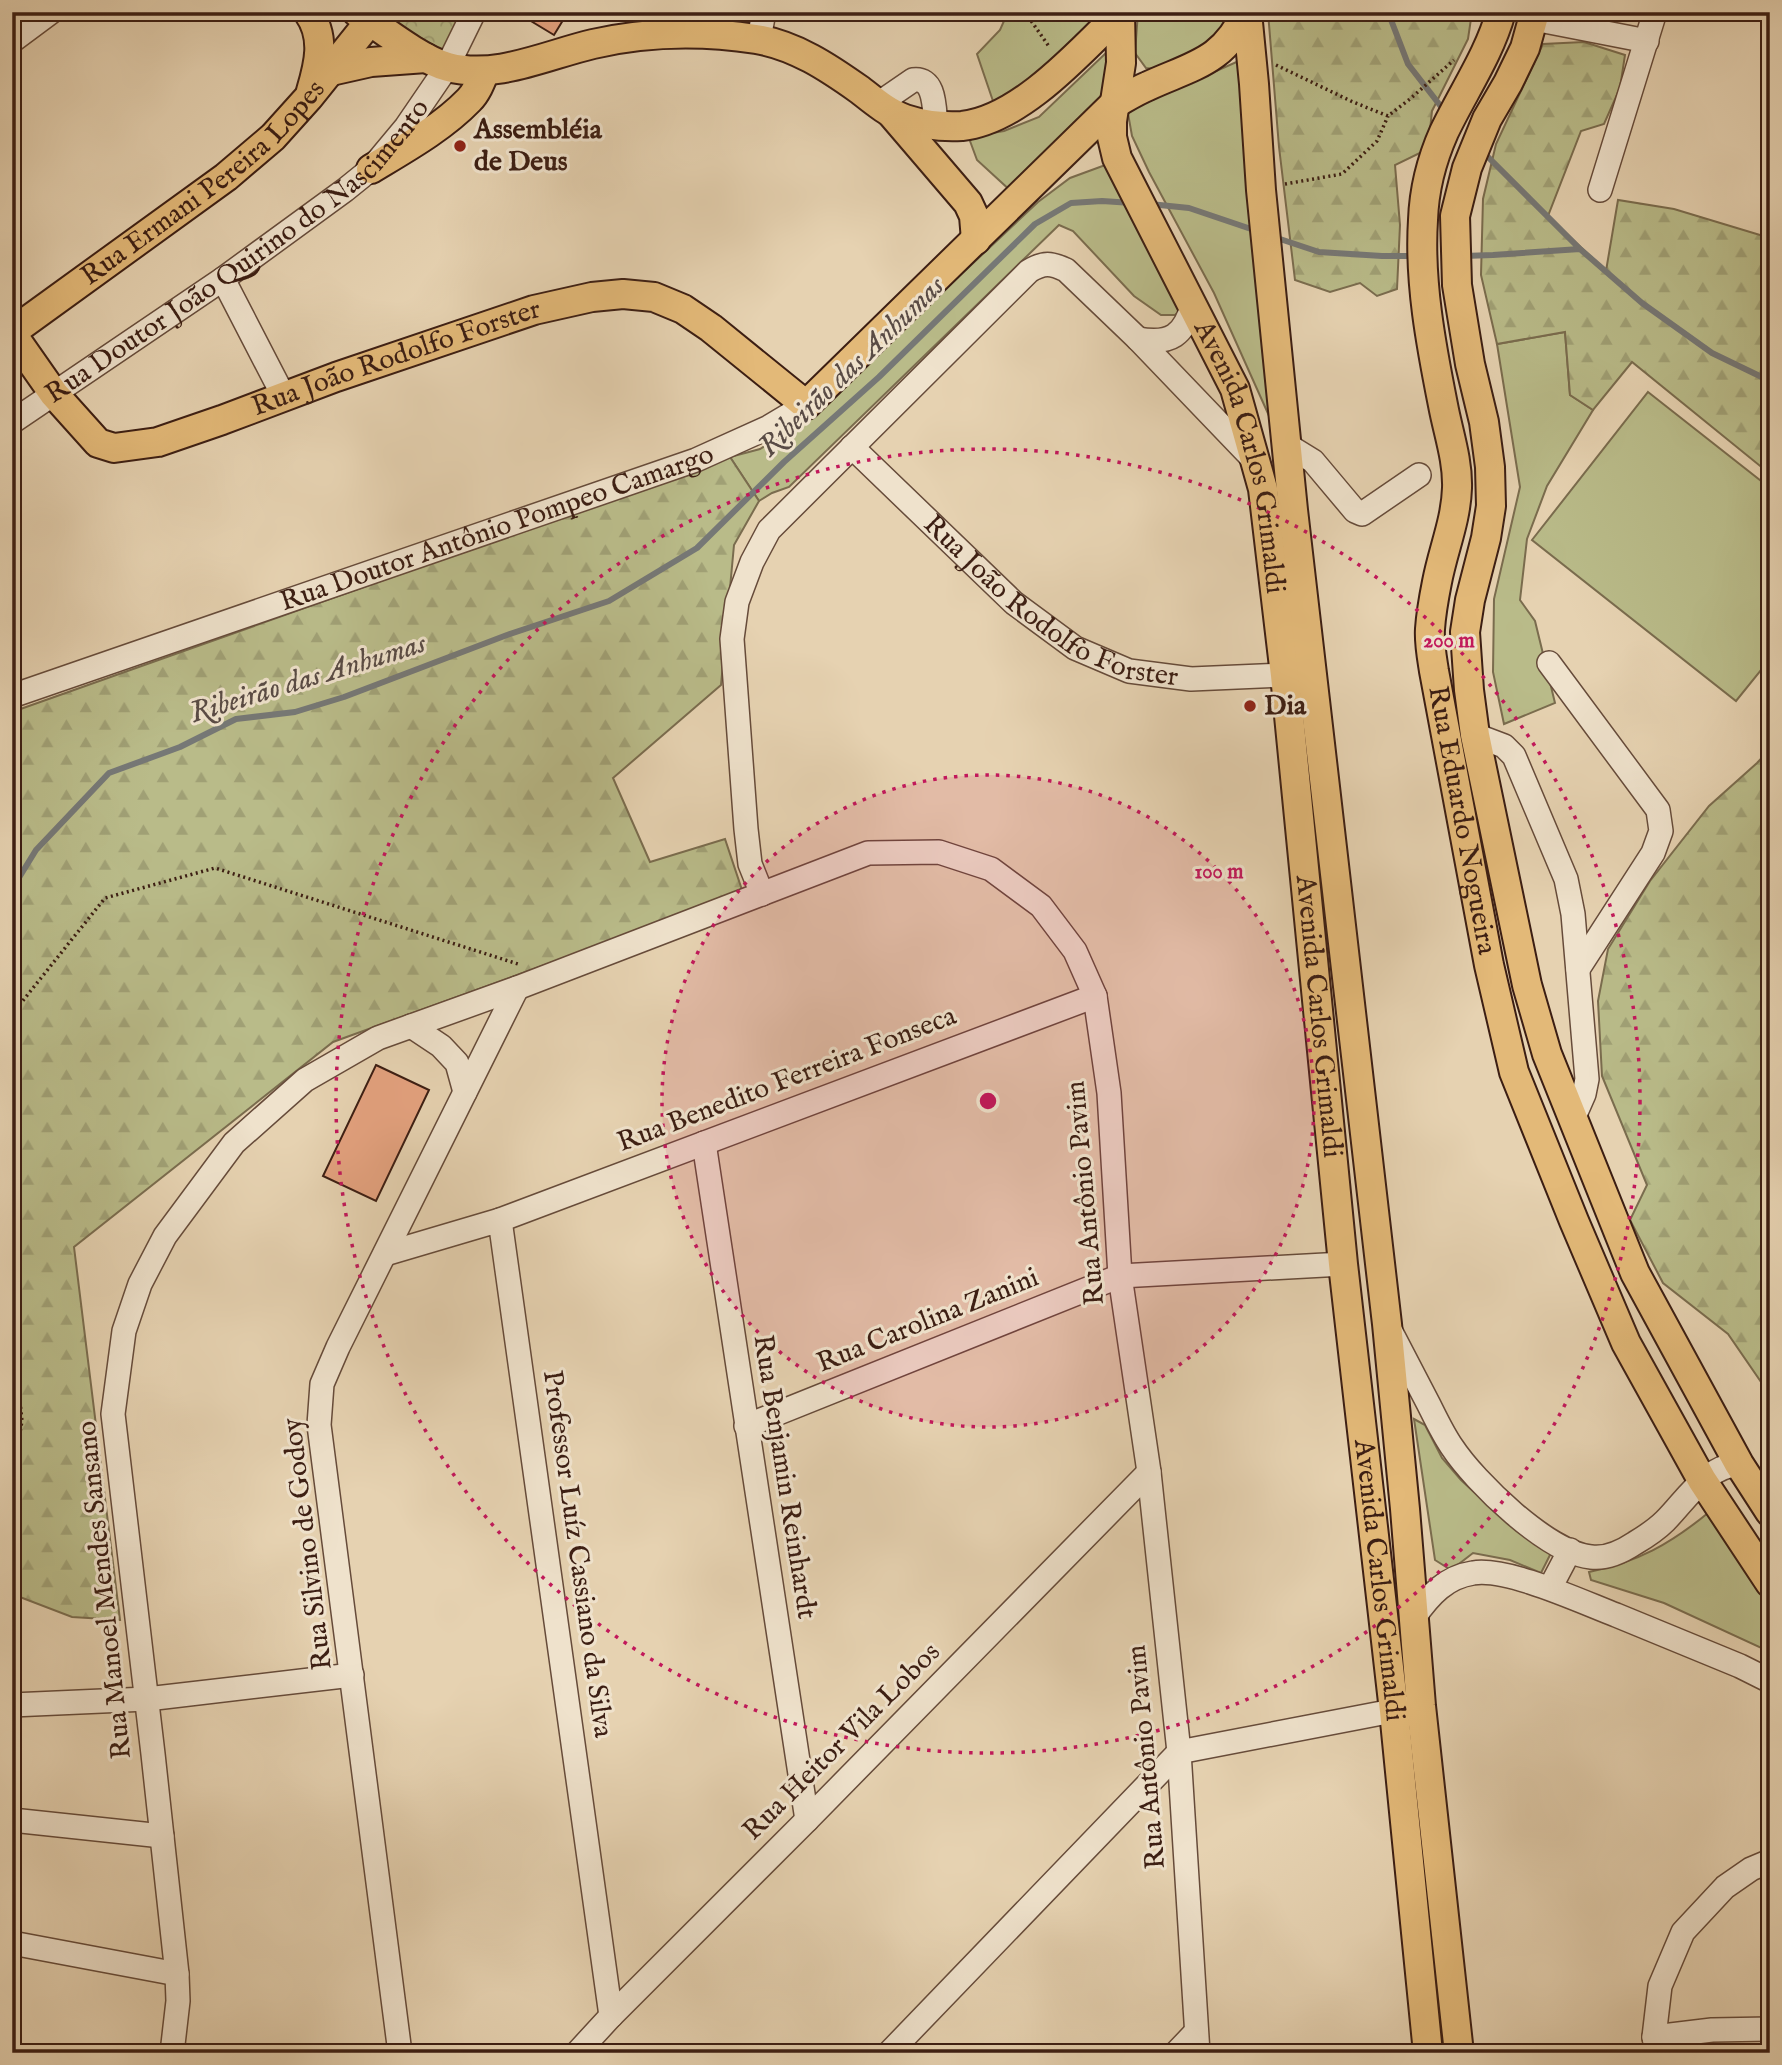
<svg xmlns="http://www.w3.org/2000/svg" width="1782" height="2065" viewBox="0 0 1782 2065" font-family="'IM FELL English',serif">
	<defs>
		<pattern id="forest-firs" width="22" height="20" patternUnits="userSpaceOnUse" patternTransform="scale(1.75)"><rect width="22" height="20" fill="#b9bb89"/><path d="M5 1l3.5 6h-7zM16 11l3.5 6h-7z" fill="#a0a075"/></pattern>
		<pattern id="park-crowns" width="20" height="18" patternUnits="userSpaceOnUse" patternTransform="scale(1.75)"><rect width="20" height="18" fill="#b9bb89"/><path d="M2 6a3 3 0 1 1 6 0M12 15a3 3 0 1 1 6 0" fill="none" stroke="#a0a075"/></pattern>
	</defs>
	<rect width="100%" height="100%" fill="#e6d2b1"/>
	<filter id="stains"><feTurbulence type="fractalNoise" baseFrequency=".00286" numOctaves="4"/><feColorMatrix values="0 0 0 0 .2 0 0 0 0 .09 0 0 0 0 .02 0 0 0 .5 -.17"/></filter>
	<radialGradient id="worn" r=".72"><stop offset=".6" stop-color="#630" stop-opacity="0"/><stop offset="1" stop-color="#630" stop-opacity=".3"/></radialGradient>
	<path fill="#b9bb89" stroke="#7a6c4e" stroke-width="2" d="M1008 12H1096L1091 25 1043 72 994 104 977 54 1000 30Z
		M1138 12H1237L1222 39 1170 71 1146 68 1135 53Z
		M1108 51 1105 99 1012 192 977 160 970 141 974 136 1004 131 1039 117Z
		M1241 60 1270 418 1214 293 1149 172 1132 136 1127 108 1180 87Z
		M1108 164 1183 308 1175 315H1161L1134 296 1073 231 1059 225 789 487 772 493 759 501 730 457 760 449 790 430 866 364 1038 202 1070 178Z
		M1565 332 1570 395 1593 410 1547 486 1527 539 1520 600 1535 621 1555 703 1504 724 1493 672 1494 599 1520 487 1497 344Z
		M1648 392 1770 488V659L1736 701 1532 540Z
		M1414 1419 1425 1425 1442 1458 1461 1480 1486 1503 1551 1553 1541 1573 1510 1560 1473 1553 1451 1570 1435 1560Z
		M1708 1513 1770 1602V1652L1664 1603 1591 1580 1589 1572C1638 1562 1670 1544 1708 1513Z"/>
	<path fill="url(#forest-firs)" stroke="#7a6c4e" stroke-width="2" d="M1268 12H1472L1468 39 1432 111 1428 149 1395 165 1400 225 1397 289 1377 296 1360 283 1330 292 1295 280 1279 147Z
		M1584 42 1625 55 1620 88 1604 124 1581 131 1548 216 1606 271 1618 200 1674 209 1770 238V474L1632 362 1593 410 1570 395 1565 332 1497 344 1481 275 1483 199 1496 144 1543 44Z
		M730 457 759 501 734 545 721 685 613 778 650 862 725 839 743 893 333 1042 74 1247 120 1620 72 1617 12 1594V712Z
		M1770 749V1395L1728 1334 1663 1283 1630 1220 1647 1185 1602 1076 1598 1001 1608 949 1650 881 1709 806 1757 763Z"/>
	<path fill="url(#park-crowns)" stroke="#7a6c4e" stroke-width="2" d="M386 12H461L443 51 384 16Z"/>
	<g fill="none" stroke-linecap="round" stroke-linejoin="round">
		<path stroke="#767876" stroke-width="6" d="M1388 12 1408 64 1446 113
			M1482 151 1580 249
			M1150 204 1189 208 1257 231
			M1274 237 1319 252 1382 256H1415
			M1464 256 1493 255 1580 249 1642 303 1712 353 1770 381
			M12 889 36 850 109 773 180 747 236 719 295 712 344 697 507 635 609 601 697 548 784 462 879 377 1035 224 1071 203 1102 201 1132 203"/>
	</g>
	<path fill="#e4a27f" stroke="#3c1e13" stroke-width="2" d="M516 12H568L554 35Z
		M376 1065 429 1090 376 1201 323 1176Z"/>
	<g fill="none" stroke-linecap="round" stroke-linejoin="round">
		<g stroke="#664b3a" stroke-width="26">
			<g id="minor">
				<path d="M1534 19 1647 41"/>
				<path d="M759 39 764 12"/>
				<path d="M12 41 51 12"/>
				<path d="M878 104 913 80C936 77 934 109 936 126"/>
				<path d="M1600 190 1655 12"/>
				<path d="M223 279 284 397"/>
				<path d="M1138 339C1171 345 1184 335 1193 304"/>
				<path id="s1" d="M12 422 223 279 345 190 371 169 406 127 447 67 474 12"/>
				<path d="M1287 445 1313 461 1355 511 1362 514 1419 475"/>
				<path id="s2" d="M852 447 1014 603 1075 648 1129 671 1191 679 1285 675"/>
				<path d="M1549 663 1658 810 1661 831 1653 853 1578 969"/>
				<path id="s3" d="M12 696 696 460 769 427 806 405"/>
				<path d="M1475 735 1504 746 1514 756 1566 879 1573 914 1587 1079 1584 1094 1573 1119"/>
				<path d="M762 894 750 864 746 829 732 639 737 602 752 562 769 530 1029 271C1044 262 1051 263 1066 270L1138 339 1255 461"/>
				<path d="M411 1026 441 1046 457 1063 465 1092"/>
				<path d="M704 1143 807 1820"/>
				<path d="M500 1220 1095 996"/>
				<path d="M385 1254 500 1220 611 2016"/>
				<path d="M1390 1330C1403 1355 1416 1380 1429 1405 1436 1419 1443 1434 1452 1447 1475 1482 1548 1553 1591 1557 1606 1559 1623 1551 1635 1543 1645 1537 1657 1529 1665 1521 1687 1499 1705 1467 1739 1464"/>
				<path d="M746 1426 1120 1276 1343 1264"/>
				<path d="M1550 1588 1570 1550"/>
				<path d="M1415 1616C1430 1595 1446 1577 1473 1573 1507 1567 1582 1602 1616 1615 1657 1632 1698 1649 1740 1666L1770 1681"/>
				<path d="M12 1705 147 1699 352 1675"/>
				<path d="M12 1820 162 1836"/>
				<path d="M12 1943 177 1974"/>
				<path d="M1654 2037 1712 2030 1770 2029"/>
				<path d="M172 2053 178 2001 177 1974 153 1754 113 1414 124 1331 140 1284 165 1236 234 1143 305 1080 378 1038 517 988 868 853 939 852 991 869 1041 906 1075 951 1095 996 1109 1093 1120 1276 1149 1472 1179 1752 1198 2053"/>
				<path d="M400 2053 319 1425 322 1384 338 1347 517 988"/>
				<path d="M577 2053 611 2016 807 1820 1149 1472"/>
				<path d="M889 2053 1179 1752 1408 1708"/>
				<path d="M1176 2053 1196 2032"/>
				<path d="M1657 2053 1654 2037 1660 1986 1683 1932 1725 1887 1751 1869 1770 1861"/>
			</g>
		</g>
		<g stroke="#3c1e13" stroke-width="32">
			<g id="major">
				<path d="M308 12C326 37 319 64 311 91"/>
				<path d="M357 12C381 28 421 60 448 67 496 80 546 55 593 44 645 32 703 31 756 39 795 45 829 68 860 90 874 101 888 113 905 119 923 125 943 127 962 126 1020 120 1080 52 1120 13"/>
				<path id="s4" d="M1120 12 1121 63 1112 121V137L1117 158 1235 389 1263 489 1285 675 1343 1264 1394 1711 1428 2053"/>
				<path d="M1247 12 1254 84 1261 190 1293 510 1387 1324 1405 1509 1421 1706 1459 2053"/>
				<path id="s5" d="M1501 12C1489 55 1463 92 1444 132 1432 159 1424 191 1423 220 1419 281 1431 345 1443 405 1448 432 1458 460 1457 488 1456 521 1443 550 1437 582 1434 597 1431 614 1430 629 1429 643 1432 658 1434 671L1489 965 1514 1072 1574 1221 1626 1343 1702 1480 1770 1583"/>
				<path d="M1535 12 1525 48 1508 83 1487 119 1467 168 1455 216 1457 285 1470 364 1484 422 1490 467 1491 506 1486 538 1470 600 1465 632 1469 690 1475 735 1527 985 1547 1054 1635 1273 1739 1464 1770 1512"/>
				<path d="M331 71 371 62 426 58"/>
				<path d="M891 113 968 203 974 216 976 240"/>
				<path d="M371 169C404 149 442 128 469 100 477 92 481 81 485 71"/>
				<path id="s6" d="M12 332 226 177 273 137 309 97 370 21"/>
				<path id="s7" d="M12 334 54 394 98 443 114 448 158 442 222 420 336 377 534 310 592 297 623 294 654 297 683 309 711 328 806 405 1114 104C1125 98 1136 91 1148 86 1191 66 1225 62 1246 12"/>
			</g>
		</g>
		<path stroke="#3c1e13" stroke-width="3.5" stroke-dasharray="2 3.5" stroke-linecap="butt" d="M1025 12 1050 48
			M1276 65 1353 102 1388 116 1410 99 1454 60
			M1285 184 1342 174 1377 141 1388 116
			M12 1031 17 1008 105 898 215 868 518 964
			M12 1325 22 1421 12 1478"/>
		<use href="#minor" stroke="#efe2cc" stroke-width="23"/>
		<use href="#major" stroke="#e3b978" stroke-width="28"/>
	</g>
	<circle cx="988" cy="1101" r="326" fill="#c2185b" fill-opacity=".12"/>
	<g fill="none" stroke="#c2185b" stroke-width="3.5" stroke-dasharray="3.5 7">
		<circle cx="988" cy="1101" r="326"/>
		<circle cx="988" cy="1101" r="652"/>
	</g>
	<g fill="#8f2418" stroke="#efe2cc" stroke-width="2.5">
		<circle cx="460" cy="146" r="7"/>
		<circle cx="1250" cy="706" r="7"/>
	</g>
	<g text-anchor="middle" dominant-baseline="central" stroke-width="6" stroke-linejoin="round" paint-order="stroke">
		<g font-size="28" font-weight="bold" fill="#3c1e13" stroke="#efe2cc" text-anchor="start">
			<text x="474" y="130">Assembléia<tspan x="474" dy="32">de Deus</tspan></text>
			<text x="1264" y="706">Dia</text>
		</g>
		<g font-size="28" fill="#3c1e13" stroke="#efe2cc">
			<text stroke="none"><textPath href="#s6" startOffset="243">Rua Ermani Pereira Lopes</textPath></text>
			<text stroke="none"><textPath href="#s1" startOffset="284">Rua Doutor João Quirino do Nascimento</textPath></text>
			<text stroke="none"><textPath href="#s7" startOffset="453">Rua João Rodolfo Forster</textPath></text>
			<text stroke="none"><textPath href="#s4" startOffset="474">Avenida Carlos Grimaldi</textPath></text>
			<text stroke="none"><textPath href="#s3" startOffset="513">Rua Doutor Antônio Pompeo Camargo</textPath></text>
			<text stroke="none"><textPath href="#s2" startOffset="257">Rua João Rodolfo Forster</textPath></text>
			<text stroke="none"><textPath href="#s5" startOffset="833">Rua Eduardo Nogueira</textPath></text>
			<text stroke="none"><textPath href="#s4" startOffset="1041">Avenida Carlos Grimaldi</textPath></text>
			<text transform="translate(787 1080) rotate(-21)">Rua Benedito Ferreira Fonseca</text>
			<text transform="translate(1086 1193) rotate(-95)">Rua Antônio Pavim</text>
			<text transform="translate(928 1321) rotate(-22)">Rua Carolina Zanini</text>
			<text transform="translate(784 1477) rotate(81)">Rua Benjamin Reinhardt</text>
			<text transform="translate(308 1544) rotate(-97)">Rua Silvino de Godoy</text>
			<text transform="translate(577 1554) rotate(82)">Professor Luíz Cassiano da Silva</text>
			<text stroke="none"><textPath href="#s4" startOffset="1608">Avenida Carlos Grimaldi</textPath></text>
			<text transform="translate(105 1590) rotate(-96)">Rua Manoel Mendes Sansano</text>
			<text transform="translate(842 1742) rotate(-45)">Rua Heitor Vila Lobos</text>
			<text transform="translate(1147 1757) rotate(-95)">Rua Antônio Pavim</text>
		</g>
		<g font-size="30" font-style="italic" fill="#594b45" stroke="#efe2cc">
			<text transform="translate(852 367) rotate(-44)">Ribeirão das Anhumas</text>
			<text transform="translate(308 679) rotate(-17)">Ribeirão das Anhumas</text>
		</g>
	</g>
	<circle cx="988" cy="1101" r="10" fill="#c2185b" stroke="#efe2cc" stroke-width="3.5"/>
	<g font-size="21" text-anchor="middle" font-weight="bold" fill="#c2185b" stroke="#efe2cc" stroke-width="6" stroke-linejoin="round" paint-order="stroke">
		<text x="1449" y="647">200 m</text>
		<text x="1219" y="878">100 m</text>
	</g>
	<rect width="1782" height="2065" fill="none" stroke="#e6d2b1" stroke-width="42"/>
	<rect x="14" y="14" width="1754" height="2037" fill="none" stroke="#3c1e13" stroke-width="3.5"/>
	<rect x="21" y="21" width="1740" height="2023" fill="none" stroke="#3c1e13" stroke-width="2"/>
	<rect width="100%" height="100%" filter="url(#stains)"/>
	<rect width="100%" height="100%" fill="url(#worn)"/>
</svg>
